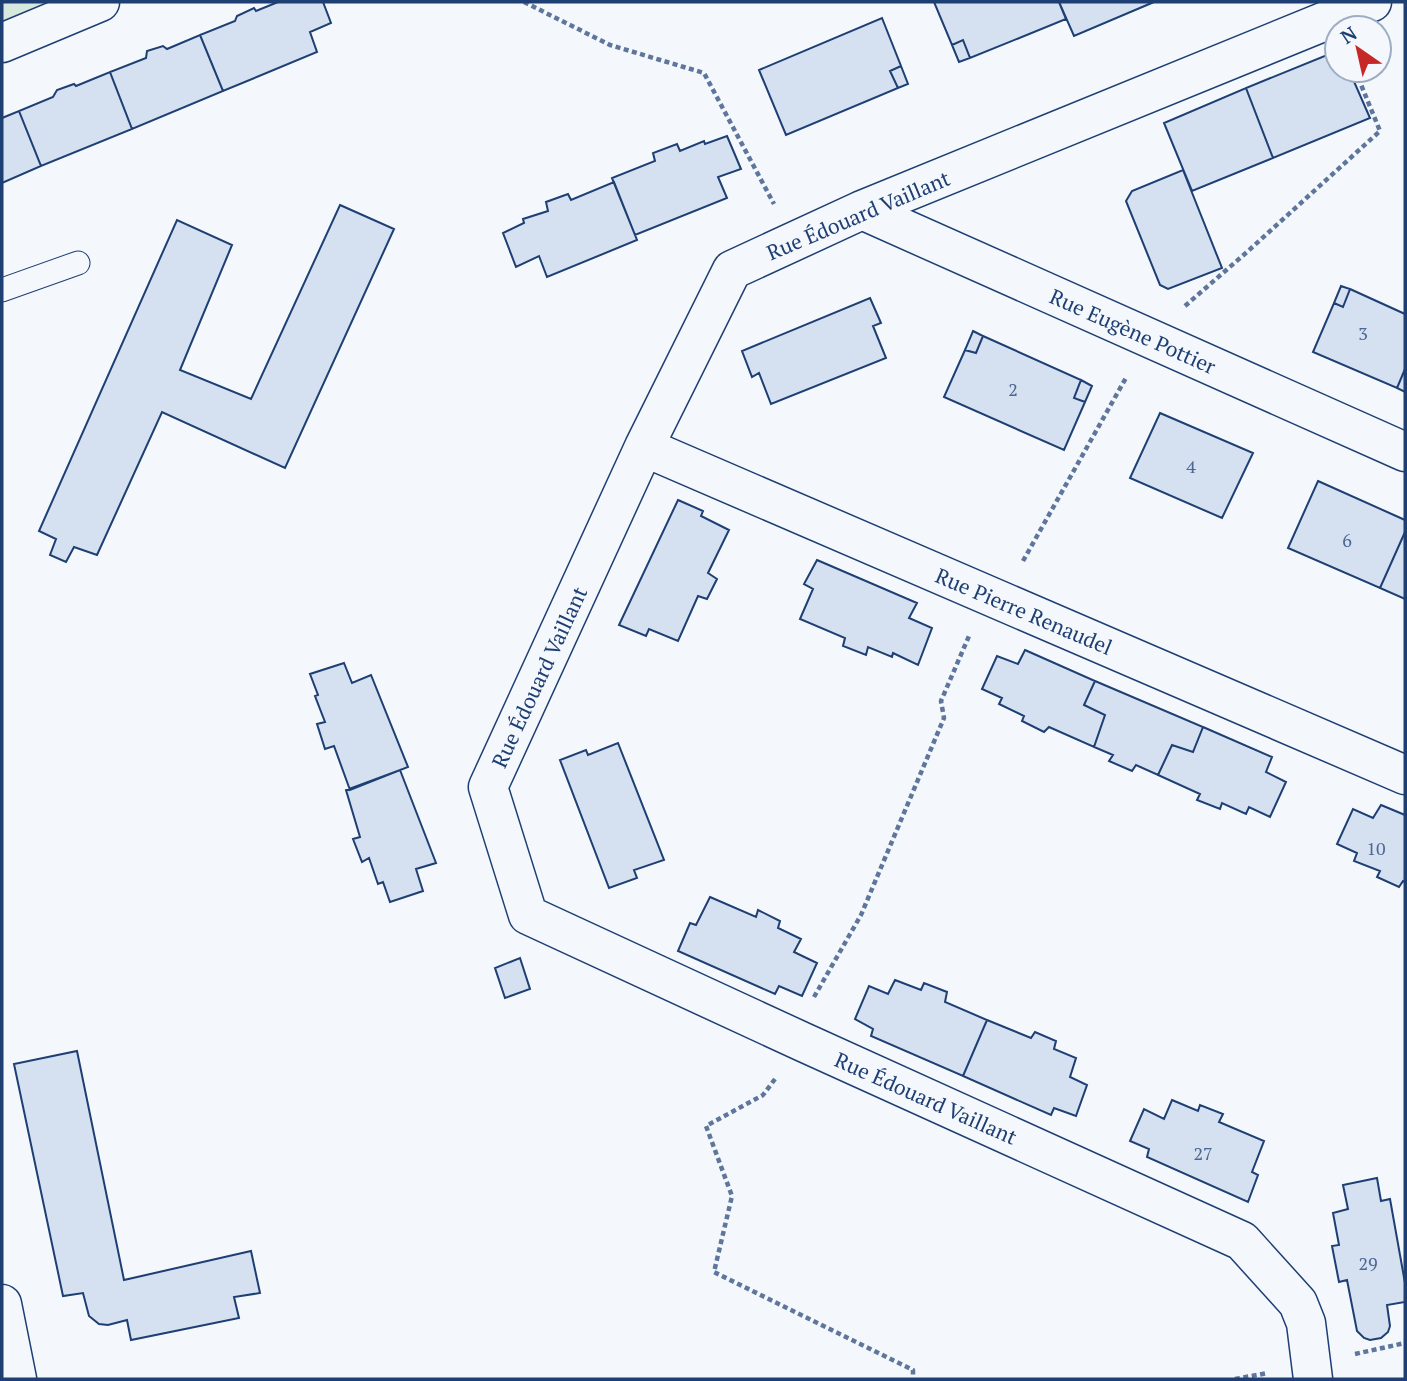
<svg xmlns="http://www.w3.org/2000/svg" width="1407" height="1381" viewBox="0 0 1407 1381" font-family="'PT Serif',serif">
	<rect width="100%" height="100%" fill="#f4f7fb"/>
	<path fill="#d7e8df" stroke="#687fa3" stroke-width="2" d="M2 2H66L2 28Z"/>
	<path fill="#d5e0f0" stroke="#1d3f73" stroke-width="2" d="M278 2H323L331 23 310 32 317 52 223 91 200 35 235 21 237 16 254 8 256 11Z
		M934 2H1059L1066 19 970 58 963 40 952 45Z
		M1059 2H1154L1074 36Z
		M882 18 901 66 890 71 898 88 786 135 759 70Z
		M200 35 223 91 132 129 110 72 146 58 147 51 163 46 167 49Z
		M963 40 970 58 959 62 952 45Z
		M1337 51V70H1349L1370 118 1273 158 1246 88Z
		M901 66 908 84 898 88 890 71Z
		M110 72 132 129 41 166 19 111 53 97 57 90 74 84 76 86Z
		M1246 88 1273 158 1192 191 1164 123Z
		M19 111 41 166 2 183V118Z
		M727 136 741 169 718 177 727 198 635 235 612 178 655 161 653 153 677 144 680 151 704 141 705 144Z
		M1183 170 1222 268 1168 289 1160 285 1126 201 1132 191Z
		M614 182 637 240 547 277 539 256 516 267 503 233 524 223 523 219 548 211 546 202 568 194 571 200Z
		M340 205 394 229 285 468 162 412 97 555 74 547 66 562 50 555 56 539 39 531 177 220 232 245 180 370 251 399Z
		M1341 286 1350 289 1343 307 1334 303Z
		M1350 289 1405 314V369L1397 388 1313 352 1334 303 1343 307Z
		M870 298 881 323 873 326 886 358 771 404 759 373 752 377 742 351Z
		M973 331 983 336 976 353 965 350Z
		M983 336 1081 380 1074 398 1085 402 1064 450 944 397 965 350 976 353Z
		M1405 369V392L1397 388Z
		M1081 380 1092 386 1085 402 1074 398Z
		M1160 413 1253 453 1222 518 1130 478Z
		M1318 481 1405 520V532L1380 588 1288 548Z
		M678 500 703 511 701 516 729 530 708 573 717 579 707 599 698 596 678 641 649 629 646 636 619 625Z
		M1405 532V599L1380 588Z
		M817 560 917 603 909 618 932 628 918 665 893 653 892 657 868 647 866 655 843 646 845 638 800 619 813 589 804 584Z
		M1025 650 1095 681 1084 705 1105 715 1094 747 1049 727 1044 732 1022 721 1024 716 999 704 1002 698 982 689 997 656 1018 664Z
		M344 663 352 683 371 675 408 767 350 790 334 746 325 749 317 724 325 722 315 696 318 695 310 674Z
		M1095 681 1203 727 1193 752 1172 745 1158 775 1136 765 1132 771 1109 761 1113 755 1094 747 1105 715 1084 705Z
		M1203 727 1272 757 1266 772 1286 782 1270 817 1249 807 1246 814 1222 803 1220 809 1197 800 1200 794 1158 775 1172 745 1193 752Z
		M618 743 664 860 634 870 637 878 609 888 560 760 586 750 588 755Z
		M400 770 436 863 416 869 423 891 390 902 383 882 378 884 369 858 362 862 353 839 360 837 346 790Z
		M1381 805 1405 815V882L1403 881 1399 887 1377 877 1380 871 1354 861 1357 853 1337 844 1353 809 1373 818Z
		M710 897 756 917 758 910 780 921 778 928 801 939 794 952 817 963 802 996 779 986 775 994 678 951 690 923 696 925Z
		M520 958 530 989 505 998 495 968Z
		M895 980 921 990 924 983 947 992 945 1002 987 1020 963 1076 871 1036 873 1029 855 1019 869 986 888 994Z
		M987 1020 1031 1038 1035 1032 1056 1041 1054 1049 1076 1058 1070 1077 1087 1085 1076 1116 1054 1108 1051 1115 963 1076Z
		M77 1051 124 1280 251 1251 260 1293 234 1297 239 1318 131 1340 127 1320 108 1325 99 1324 89 1316 83 1293 63 1296 14 1064Z
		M1172 1100 1198 1111 1200 1105 1223 1114 1219 1122 1264 1141 1252 1172 1258 1175 1248 1202 1147 1157 1149 1149 1130 1141 1144 1109 1164 1119Z
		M1377 1178 1381 1201 1390 1199 1405 1283V1302L1387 1305 1390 1326 1388 1332 1381 1338 1370 1340 1364 1338 1357 1331 1347 1280 1339 1282 1332 1246 1339 1245 1333 1213 1348 1209 1343 1185Z"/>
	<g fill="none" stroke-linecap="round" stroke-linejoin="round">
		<g stroke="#1d3f73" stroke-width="25">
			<path id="service" d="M2 290 78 263"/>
		</g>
		<g stroke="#1d3f73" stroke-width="41">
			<path id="minor" d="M862 210 1405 452
				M644 447 1405 775
				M2 1304 17 1379
				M1313 1379 1306 1323 1298 1303 1242 1241 803 1042 528 915 488 787 644 447 732 270 862 210 1372 2"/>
		</g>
		<g stroke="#1d3f73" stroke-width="41">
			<path id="primary" d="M2 43 100 2"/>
		</g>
		<path stroke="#5e769c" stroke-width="4.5" stroke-dasharray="5 3.5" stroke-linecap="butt" d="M524 2 610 45 704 73 774 204
			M1185 306 1247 252 1380 131 1355 70
			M1023 561 1127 376
			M814 997 861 915 944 718 941 701 969 636
			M775 1079 763 1095 706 1126 732 1196 714 1272 913 1370V1379
			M1355 1354 1405 1343
			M1235 1379 1268 1373"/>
		<use href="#service" stroke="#f4f7fb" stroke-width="23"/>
		<use href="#minor" stroke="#f4f7fb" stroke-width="38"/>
		<use href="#primary" stroke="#f4f7fb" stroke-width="38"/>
	</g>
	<g text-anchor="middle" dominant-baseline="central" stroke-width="5" stroke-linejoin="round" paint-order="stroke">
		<g font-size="18" fill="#4b6792">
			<text x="1363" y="333">3</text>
			<text x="1013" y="389">2</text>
			<text x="1191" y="466">4</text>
			<text x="1347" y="540">6</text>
			<text x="1376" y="848">10</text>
			<text x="1203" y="1153">27</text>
			<text x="1368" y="1263">29</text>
		</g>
		<g font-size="21" fill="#1d3f73" stroke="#f4f7fb">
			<text transform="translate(858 215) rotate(-23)">Rue Édouard Vaillant</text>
			<text transform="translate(1133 331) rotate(24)">Rue Eugène Pottier</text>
			<text transform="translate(1024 611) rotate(23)">Rue Pierre Renaudel</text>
			<text transform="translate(539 677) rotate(-65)">Rue Édouard Vaillant</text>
			<text transform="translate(926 1098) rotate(24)">Rue Édouard Vaillant</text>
		</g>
	</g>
	<rect width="1407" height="1381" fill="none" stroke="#1d3f73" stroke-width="7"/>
	<g transform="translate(1358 49) rotate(326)"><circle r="33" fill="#f4f7fb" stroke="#9eadc5" stroke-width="2"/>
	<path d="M0-5L12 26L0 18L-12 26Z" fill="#c62828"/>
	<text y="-10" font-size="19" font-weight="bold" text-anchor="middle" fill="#1d3f73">N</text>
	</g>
</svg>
